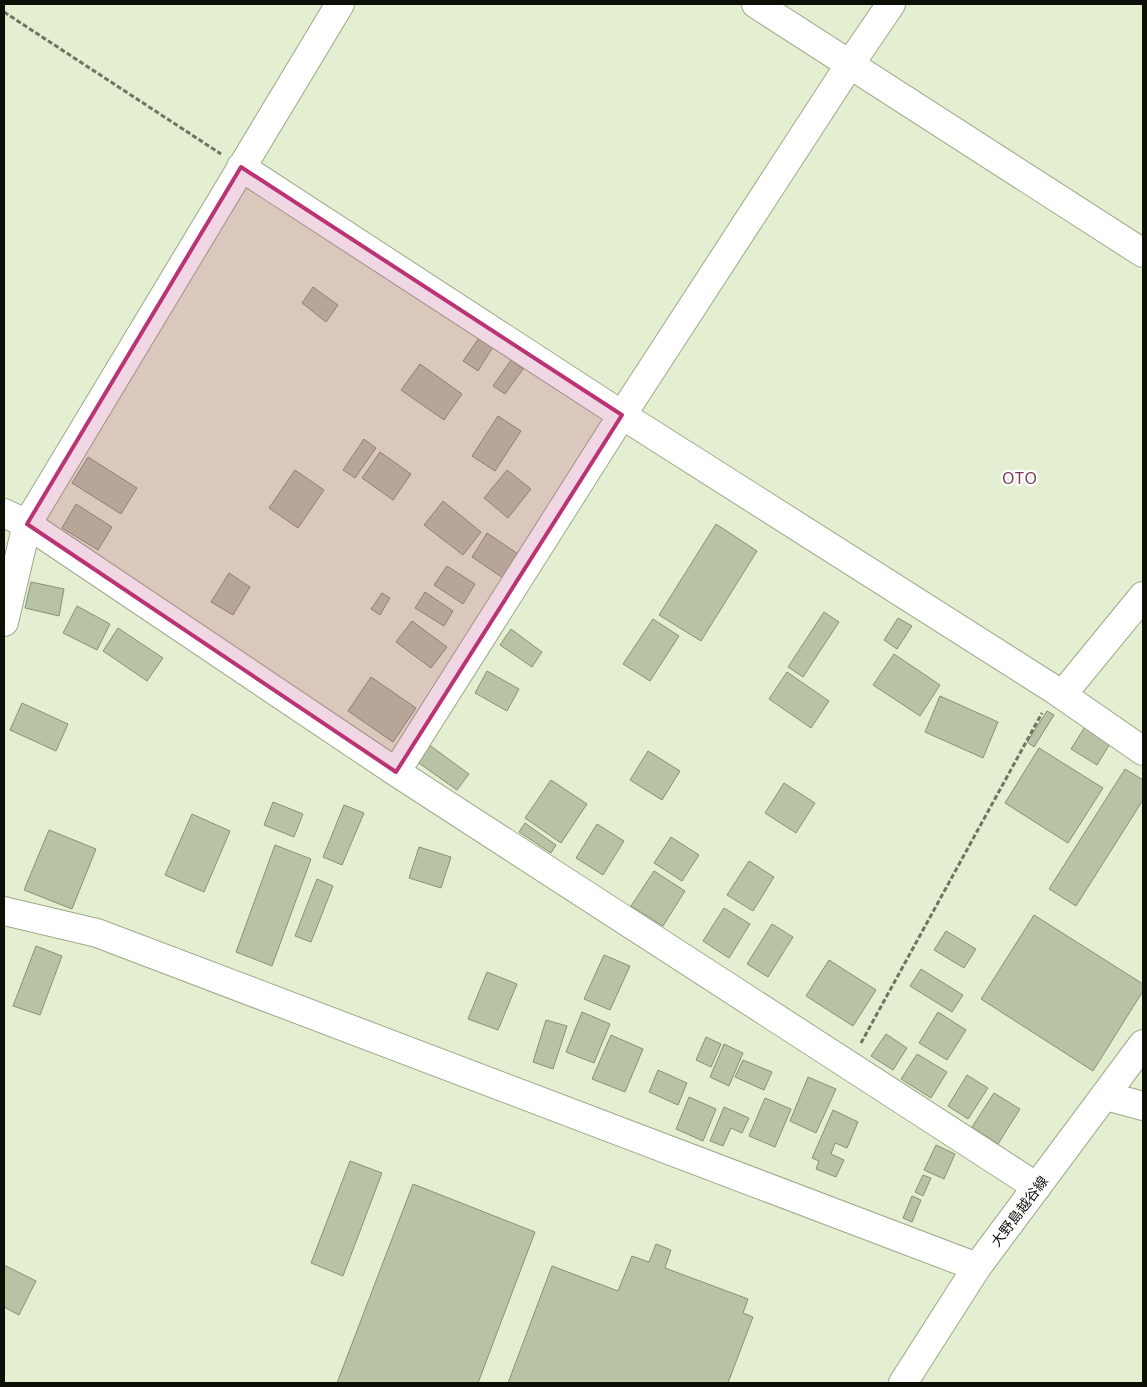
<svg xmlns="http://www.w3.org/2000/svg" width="1147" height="1387" viewBox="0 0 1147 1387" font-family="'Noto Sans','Noto Sans JP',sans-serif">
	<rect width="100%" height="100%" fill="#e4eed0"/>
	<path fill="#b8c2a4" stroke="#889175" d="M313 287 338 305 326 322 302 303Z
		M479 338 493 347 478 371 463 361Z
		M511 360 523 369 505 394 493 386Z
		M420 364 462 394 444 420 401 390Z
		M498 416 521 431 495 471 472 456Z
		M364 439 376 448 355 478 343 470Z
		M380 452 411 474 393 500 362 478Z
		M88 457 137 488 121 514 72 483Z
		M295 470 324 490 298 528 269 508Z
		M507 470 531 489 508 518 484 498Z
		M443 501 481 532 463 555 424 525Z
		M76 504 112 527 98 550 62 528Z
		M716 524 757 551 701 641 659 615Z
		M487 533 518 554 503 578 472 557Z
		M447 566 475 584 463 604 434 585Z
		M229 573 250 587 233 615 211 602Z
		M31 582 64 589 59 616 25 608Z
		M425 592 453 611 444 626 415 608Z
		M382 593 390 598 380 615 371 609Z
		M77 606 110 624 97 650 63 633Z
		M824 612 839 622 803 677 788 667Z
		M898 618 912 626 897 649 884 640Z
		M653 619 679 636 650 681 623 664Z
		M412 621 447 647 431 668 396 642Z
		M118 628 163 658 147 681 103 651Z
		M511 629 542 652 532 667 500 645Z
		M894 654 940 685 920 716 873 685Z
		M487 671 519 689 507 711 475 693Z
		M787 672 829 701 811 728 769 699Z
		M371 677 416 708 393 742 348 711Z
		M940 696 998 722 983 758 925 732Z
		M22 703 68 724 56 751 10 730Z
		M1047 711 1054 715 1034 747 1027 742Z
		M1086 725 1111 742 1097 765 1071 749Z
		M428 744 469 774 457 790 416 761Z
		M1039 748 1103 788 1068 843 1005 803Z
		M648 751 680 771 662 800 630 780Z
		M1125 769 1143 780V800L1076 906 1049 889Z
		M551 780 587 804 561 843 525 818Z
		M784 783 815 803 796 833 765 813Z
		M273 802 303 814 294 837 264 825Z
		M344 805 364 813 342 865 323 857Z
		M192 814 230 831 204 892 165 875Z
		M525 823 556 845 551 853 519 832Z
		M597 824 624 841 603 875 576 858Z
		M49 830 96 849 72 909 24 890Z
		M671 837 699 855 682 881 654 863Z
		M275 845 311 859 272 966 236 952Z
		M419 847 451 857 441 888 409 878Z
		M749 861 774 877 753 911 727 895Z
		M654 871 685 891 663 926 631 906Z
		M317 879 333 886 311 942 295 936Z
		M724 908 750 924 729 958 703 941Z
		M1034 915 1143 984V991L1093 1071 981 999Z
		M772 924 793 937 768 977 747 964Z
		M946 931 976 949 964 968 934 950Z
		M36 946 62 956 40 1015 13 1006Z
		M604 955 630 966 610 1010 584 999Z
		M829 960 876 990 853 1026 806 996Z
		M921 969 963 995 952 1012 910 986Z
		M487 972 517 984 498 1030 468 1019Z
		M582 1012 610 1024 594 1063 566 1052Z
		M938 1012 966 1030 947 1060 919 1043Z
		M546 1020 567 1026 553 1069 533 1062Z
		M886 1034 907 1048 893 1070 871 1056Z
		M611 1035 643 1049 625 1092 592 1079Z
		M706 1037 721 1044 711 1067 696 1060Z
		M724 1044 743 1053 729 1086 710 1077Z
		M917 1054 947 1072 931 1098 901 1079Z
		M743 1060 772 1072 764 1090 735 1077Z
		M658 1070 687 1083 678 1105 649 1092Z
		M967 1075 988 1088 968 1119 948 1106Z
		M808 1077 836 1089 816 1133 790 1121Z
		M994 1093 1020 1109 998 1144 972 1127Z
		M689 1097 716 1109 703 1141 676 1129Z
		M765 1098 791 1109 775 1147 749 1136Z
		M724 1107 749 1118 742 1133 731 1128 723 1146 710 1141Z
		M833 1110 858 1122 847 1148 835 1143 831 1154 844 1160 836 1177 816 1169 819 1161 812 1158Z
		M936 1145 955 1154 944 1179 924 1170Z
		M350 1161 382 1173 343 1276 311 1263Z
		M923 1175 931 1178 923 1196 915 1192Z
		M413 1184 535 1232 478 1383H337Z
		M912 1196 921 1200 912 1222 903 1218Z
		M656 1244 671 1250 665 1268 748 1299 743 1313 753 1317 728 1383H508L552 1266 618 1291 632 1256 649 1262Z
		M4 1265 36 1281 19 1315 4 1307Z"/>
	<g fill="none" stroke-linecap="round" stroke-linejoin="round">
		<g stroke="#9ea88b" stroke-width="30">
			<path id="minor" d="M756 4 1143 253
				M241 167 622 415 1055 690 1143 751
				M4 513 27 524 396 772 1037 1187
				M4 622 27 524 340 4
				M1062 695 1143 596
				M396 772 622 415 850 64 891 4
				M4 911 97 933 977 1267
				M1106 1096 1143 1106"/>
		</g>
		<g stroke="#9ea88b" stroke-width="30">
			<path id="major" d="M903 1383 977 1267 1143 1044"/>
		</g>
		<path stroke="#6e7562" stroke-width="3" stroke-dasharray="5 2.5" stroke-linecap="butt" d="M4 12 221 154
			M861 1043 1042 713"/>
		<use href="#minor" stroke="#fff" stroke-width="28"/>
		<use href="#major" stroke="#fff" stroke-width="28"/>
	</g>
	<path fill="#ba3374" fill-opacity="0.2" stroke="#ba3374" stroke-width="4" stroke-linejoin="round" d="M241 167 622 415 396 772 27 524Z"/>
	<g text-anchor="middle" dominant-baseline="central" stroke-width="4.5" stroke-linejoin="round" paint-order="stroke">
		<g font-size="14" fill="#0c0f06" stroke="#fff">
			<text transform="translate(1019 1211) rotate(-53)">大野島越谷線</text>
		</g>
		<g font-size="16" letter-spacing="1" fill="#7c3955" stroke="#fff">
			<text x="1020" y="478">OTO</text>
		</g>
	</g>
	<rect width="1147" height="1387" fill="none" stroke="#0c0f06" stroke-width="10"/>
</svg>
